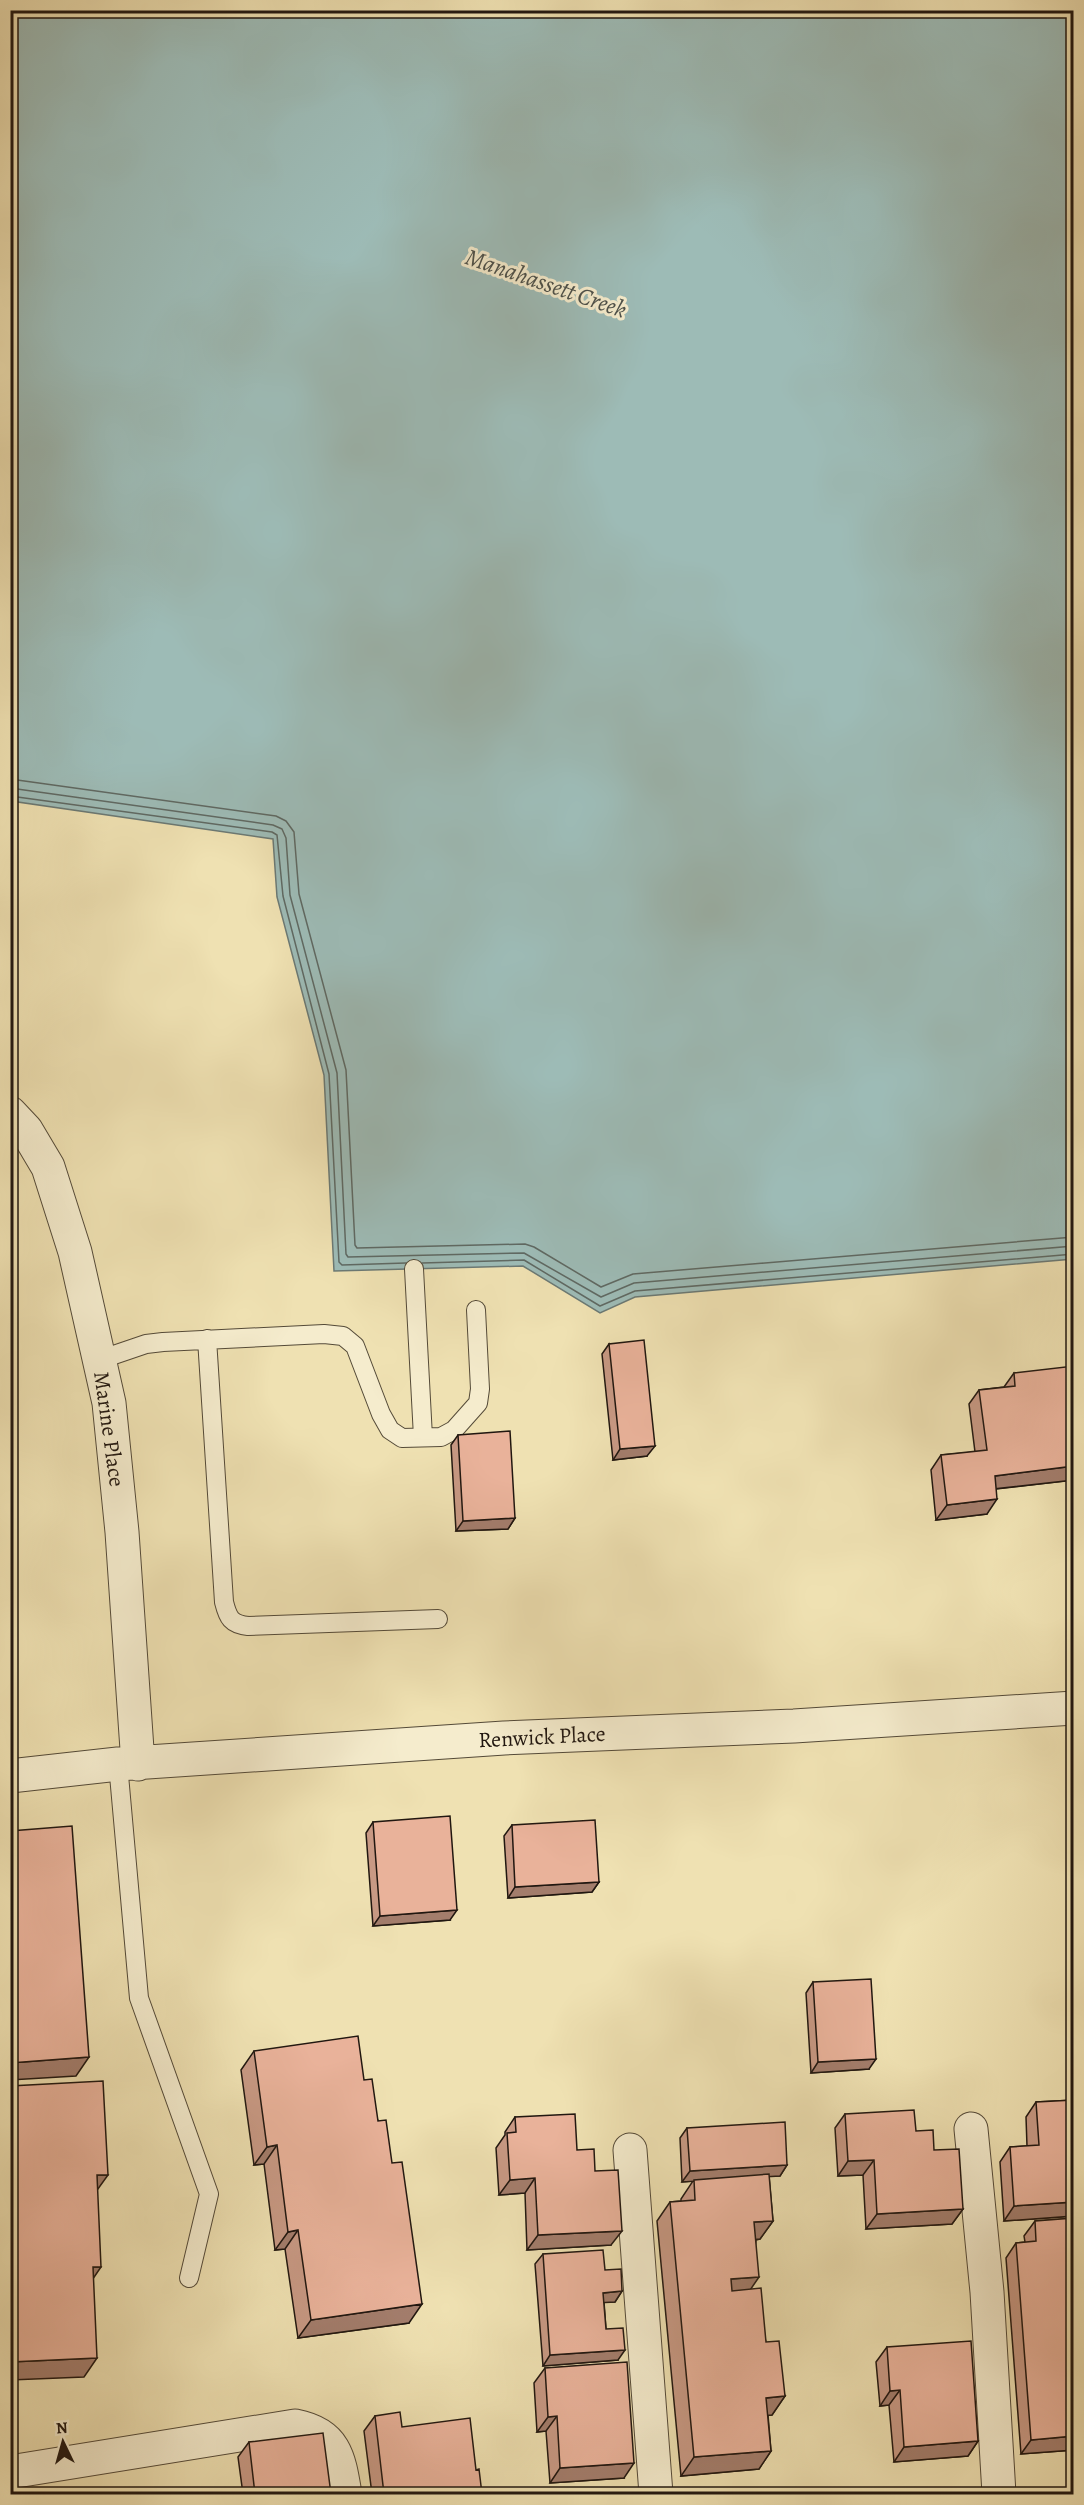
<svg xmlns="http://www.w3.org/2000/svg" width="1084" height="2505" viewBox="0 0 1084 2505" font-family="Alegreya,serif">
	<rect width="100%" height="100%" fill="#efe1b2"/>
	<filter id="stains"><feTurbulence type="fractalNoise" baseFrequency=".00333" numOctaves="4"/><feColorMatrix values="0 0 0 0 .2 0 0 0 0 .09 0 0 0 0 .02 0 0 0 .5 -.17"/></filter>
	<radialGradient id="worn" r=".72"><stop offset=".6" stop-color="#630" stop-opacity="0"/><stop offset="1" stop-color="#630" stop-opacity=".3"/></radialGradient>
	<path fill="#9dbbb6" stroke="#6b7974" stroke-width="1.5" d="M11 11H1073V1259L635 1297 600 1313 523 1266 334 1271 324 1075 277 897 273 839 11 801Z"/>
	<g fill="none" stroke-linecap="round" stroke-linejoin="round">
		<path stroke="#5f6963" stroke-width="1.5" d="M10 779 276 816 286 821 294 832 299 894 346 1070 355 1245 357 1248 525 1244 534 1247 601 1287 633 1274 1074 1237
			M10 788 273 825 282 829 286 838 290 895 337 1073 346 1254 348 1257 524 1253 601 1297 634 1283 1074 1246
			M10 796 272 832 277 835 283 896 329 1074 339 1262 342 1265 406 1263
			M422 1263 524 1260 600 1306 635 1291 1074 1254"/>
		<g stroke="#544a38" stroke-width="20">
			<path id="service" d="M414 1269 423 1437
				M207 1339 224 1602C228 1618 231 1624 248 1626L438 1619
				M99 1360 146 1344 163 1342 324 1334 343 1336 355 1346 381 1414 390 1430 402 1438 441 1437 454 1430 478 1403 480 1389 476 1310
				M118 1764 139 1998 209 2194 189 2278"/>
		</g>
		<g stroke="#544a38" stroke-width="35">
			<path id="minor" d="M10 1113 26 1130 48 1167 75 1252 109 1403 122 1532 138 1764
				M10 1776 118 1764 504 1738 794 1726 1074 1708
				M971 2129 987 2292 999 2494
				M630 2150 656 2494
				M10 2472 295 2426C336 2434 339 2458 345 2494"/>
		</g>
		<use href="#service" stroke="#f5eccd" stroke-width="18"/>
		<use href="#minor" stroke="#f5eccd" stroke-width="33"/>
	</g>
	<path fill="#c89984" stroke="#211710" stroke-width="1.5" d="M609 1344 647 1456 613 1460 602 1354Z
		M1014 1373 1074 1480 996 1489 987 1514 936 1520 931 1470 941 1455 975 1452 969 1404 979 1390 1004 1387Z
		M458 1435 515 1518 508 1529 456 1531 451 1445Z
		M373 1822 450 1920 373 1926 366 1833Z
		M512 1825 599 1882 592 1892 508 1898 504 1836Z
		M813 1982 869 2069 811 2073 806 1993Z
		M254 2051 364 2080 378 2121 409 2323 298 2338 285 2249 275 2250 264 2164 254 2165 241 2070Z
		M1074 2100V2216L1004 2221 1000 2162 1010 2147 1027 2146 1026 2117 1036 2102Z
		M845 2114 934 2150 963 2209 952 2224 866 2229 863 2175 838 2176 835 2128Z
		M515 2117 577 2150 595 2171 611 2245 527 2250 525 2193 499 2195 496 2148 505 2135V2132Z
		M687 2128 787 2165 780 2176H769L773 2221 760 2239 756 2240 751 2289 766 2342 785 2396 772 2415H768L771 2451 759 2469 681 2476 657 2221 670 2202 681 2201V2199L693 2181 682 2182 680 2138Z
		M1074 2218V2450L1021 2454 1006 2258 1016 2243 1025 2242 1024 2236 1035 2221Z
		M543 2254 605 2270 622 2291 615 2302H604L606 2329 618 2360 543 2366 535 2264Z
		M887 2347 978 2441 968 2456 894 2462 889 2405 880 2406 876 2362Z
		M545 2368 624 2478 550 2483 546 2431 537 2432 534 2383Z
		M375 2416 402 2427 476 2470 482 2494H372L364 2431Z
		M249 2442 331 2494H243L238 2457Z"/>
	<path fill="#a37d6c" stroke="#211710" stroke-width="1.5" d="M655 1446 647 1456 613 1460 620 1449Z
		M1074 1466V1480L984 1490 995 1476Z
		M997 1499 987 1514 936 1520 947 1505Z
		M515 1518 508 1529 456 1531 463 1521Z
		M599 1882 592 1892 508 1898 515 1887Z
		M457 1910 450 1920 373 1926 380 1916Z
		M89 2057 76 2076 10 2080V2063Z
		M876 2059 869 2069 811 2073 818 2062Z
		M277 2145 264 2164 254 2165 267 2147Z
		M874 2160 863 2175 838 2176 848 2161Z
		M787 2165 780 2176 682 2182 690 2171Z
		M97 2175H108L95 2193Z
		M535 2178 525 2193 499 2195 510 2180Z
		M1074 2202V2216L1004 2221 1014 2206Z
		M963 2209 952 2224 866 2229 877 2214Z
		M773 2221 760 2239 741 2241 754 2222Z
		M298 2230 285 2249 275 2250 288 2232Z
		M622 2231 611 2245 527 2250 538 2235Z
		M93 2267H101L88 2286Z
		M759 2277 746 2296 718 2298 731 2279Z
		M622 2291 615 2302 596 2303 603 2293Z
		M422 2304 409 2323 298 2338 311 2320Z
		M625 2350 618 2360 543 2366 550 2355Z
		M97 2358 84 2377 10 2380V2362Z
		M900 2390 889 2405 880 2406 890 2391Z
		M785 2396 772 2415 753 2417 766 2398Z
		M557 2416 546 2431 537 2432 548 2417Z
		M1074 2436V2450L1021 2454 1031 2440Z
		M978 2441 968 2456 894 2462 904 2447Z
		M771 2451 759 2469 681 2476 694 2457Z
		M634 2463 624 2478 550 2483 560 2468Z"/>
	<path fill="#e9b29a" stroke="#211710" stroke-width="1.5" d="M644 1340 655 1446 620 1449 609 1344Z
		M1074 1366V1466L995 1476 997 1499 947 1505 941 1455 987 1450 979 1390 1015 1386 1014 1373Z
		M510 1431 515 1518 463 1521 458 1435Z
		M450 1816 457 1910 380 1916 373 1822Z
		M595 1820 599 1882 515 1887 512 1825Z
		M72 1826 89 2057 10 2063V1831Z
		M871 1979 876 2059 818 2062 813 1982Z
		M358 2036 364 2080 372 2079 378 2121 386 2120 392 2163 402 2162 422 2304 311 2320 298 2230 288 2232 277 2145 267 2147 254 2051Z
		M103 2081 108 2175H97L101 2267H93L97 2358 10 2362V2086Z
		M1074 2100V2202L1014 2206 1010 2147 1039 2145 1036 2102Z
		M914 2110 916 2131 933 2130 934 2150 959 2149 963 2209 877 2214 874 2160 848 2161 845 2114Z
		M575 2114 577 2150 594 2149 595 2171 618 2170 622 2231 538 2235 535 2178 510 2180 507 2133 516 2132 515 2117Z
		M785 2122 787 2165 690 2171 687 2128Z
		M769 2174 773 2221 754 2222 759 2277 731 2279 732 2291 761 2288 766 2342 779 2341 785 2396 766 2398 771 2451 694 2457 670 2202 695 2200 694 2180Z
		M1074 2218V2436L1031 2440 1016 2243 1036 2241 1035 2221Z
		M603 2250 605 2270 621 2269 622 2291 603 2293 606 2329 623 2328 625 2350 550 2355 543 2254Z
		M971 2341 978 2441 904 2447 900 2390 890 2391 887 2347Z
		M627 2362 634 2463 560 2468 557 2416 548 2417 545 2368Z
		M400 2412 402 2427 470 2418 476 2470 479 2469 482 2494H384L375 2416Z
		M323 2433 331 2494H255L249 2442Z"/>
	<g text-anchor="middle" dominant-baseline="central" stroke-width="6" stroke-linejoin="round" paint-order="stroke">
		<g font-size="22" fill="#211710" stroke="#f5eccd">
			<text transform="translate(109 1429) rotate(82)">Marine Place</text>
			<text transform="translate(542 1737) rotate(-3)">Renwick Place</text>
		</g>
		<g font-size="24" font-style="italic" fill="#4c504a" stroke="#f5eccd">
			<text transform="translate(546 283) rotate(19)">Manahassett Creek</text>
		</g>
	</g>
	<rect width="1084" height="2505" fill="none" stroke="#efe1b2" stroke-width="36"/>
	<rect x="12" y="12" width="1060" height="2481" fill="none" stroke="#211710" stroke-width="3"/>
	<rect x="18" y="18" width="1048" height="2469" fill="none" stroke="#211710" stroke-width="1.5"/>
	<g transform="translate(63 2442) rotate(355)" stroke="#f5eccd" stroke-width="4.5" paint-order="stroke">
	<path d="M0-4.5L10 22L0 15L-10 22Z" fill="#211710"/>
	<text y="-9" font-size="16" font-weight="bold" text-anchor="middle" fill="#211710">N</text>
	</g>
	<rect width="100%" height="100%" filter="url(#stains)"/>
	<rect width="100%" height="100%" fill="url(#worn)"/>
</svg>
